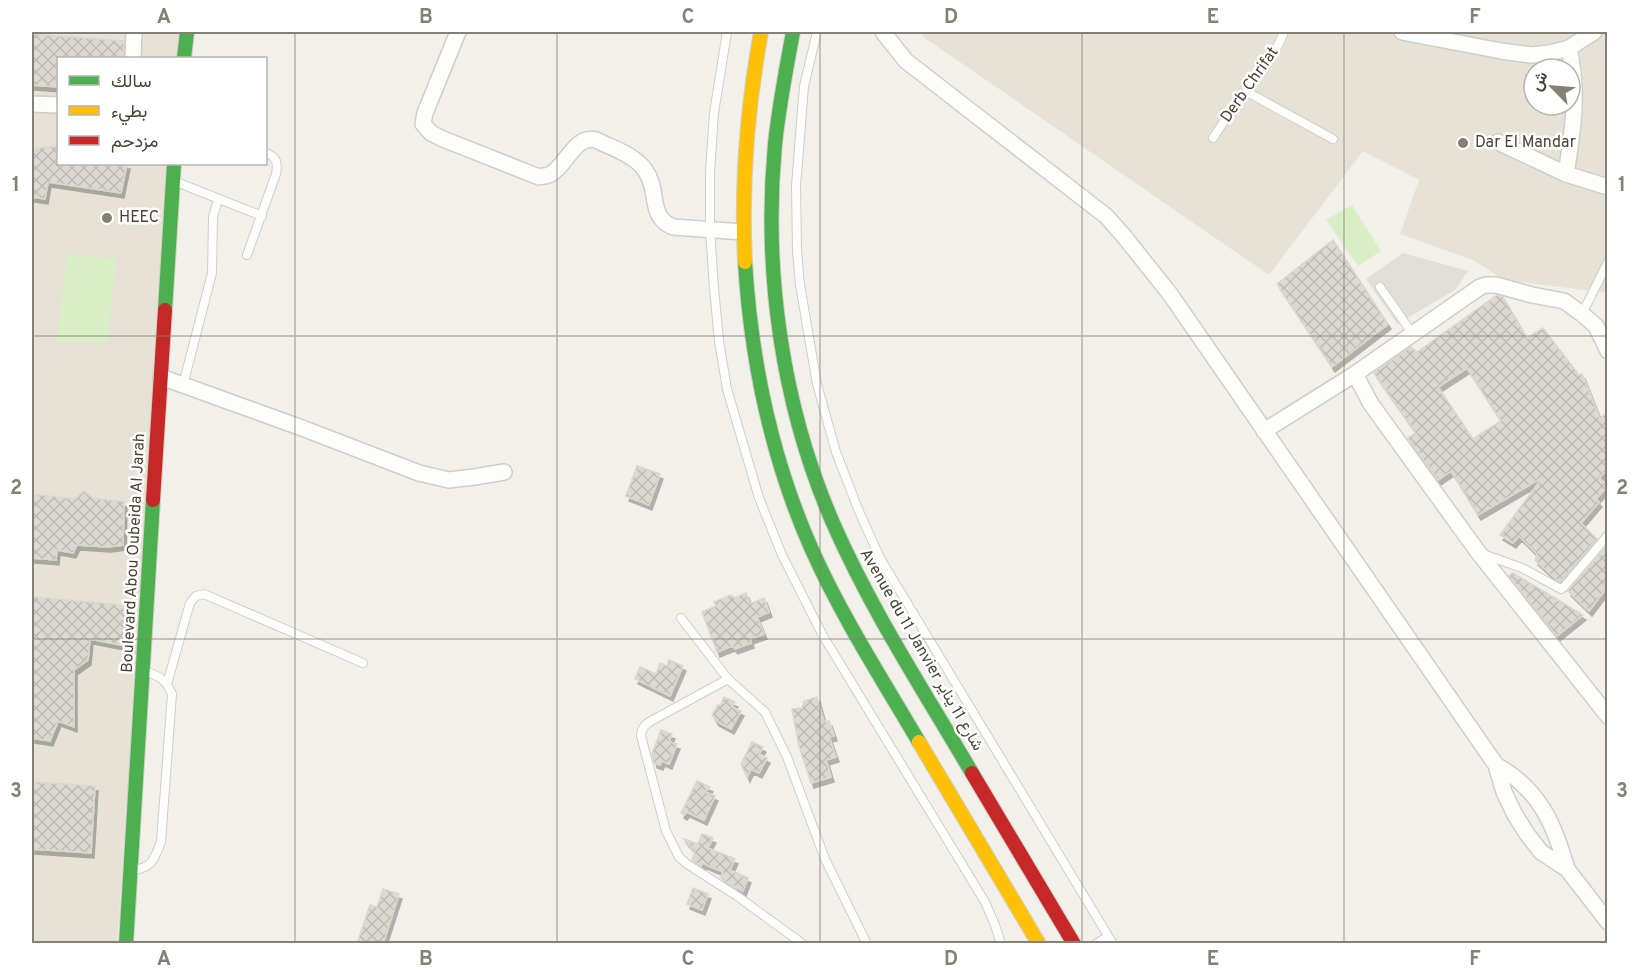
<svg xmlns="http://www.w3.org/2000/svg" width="1639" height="975" viewBox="0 0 1639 975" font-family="Overpass,Vazirmatn,sans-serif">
	<defs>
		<pattern id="building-cross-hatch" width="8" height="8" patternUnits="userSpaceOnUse" patternTransform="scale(1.5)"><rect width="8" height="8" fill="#dbd9d2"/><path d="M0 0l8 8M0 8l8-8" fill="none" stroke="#bdbbb5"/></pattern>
		<filter id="shadow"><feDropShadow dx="3" dy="5" stdDeviation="0" flood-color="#0004"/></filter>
	</defs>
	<rect width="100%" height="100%" fill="#f2f0ea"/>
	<path fill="#e6e3d6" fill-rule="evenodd" d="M32 32H184L182 58H58V164H175L117 943H32Z
		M924 32H1607V293L1504 280 1475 261 1400 234 1419 180 1363 151 1269 275 922 36ZM1534 69H1570V105H1534Z"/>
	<path fill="#d9efc6" d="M1352 205 1381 251 1358 266 1326 220Z
		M67 255 116 259 107 342H57Z"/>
	<path fill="#e1dfd8" d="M1403 253 1468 271 1455 290 1397 324 1366 279Z"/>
	<path fill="url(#building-cross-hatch)" stroke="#dad7cf" stroke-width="1.5" fill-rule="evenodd" filter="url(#shadow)" d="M32 34 124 41 123 58H58V87L32 85Z
		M58 146V164H127L121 193 48 182 45 199 32 197V149Z
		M1333 240 1388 324 1332 367 1277 284Z
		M1497 295 1503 297 1527 338 1543 328 1579 375 1582 374 1600 419 1608 411V469L1599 478 1608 486 1596 499 1599 502 1581 523 1597 539 1560 582 1556 579 1535 560 1537 554 1519 536 1513 543 1500 535 1543 477 1478 515 1451 471 1438 480 1408 438 1416 433 1374 373 1411 347 1417 352ZM1467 368 1501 421 1473 439 1438 387Z
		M637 466 660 474 649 505 626 496Z
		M84 491 93 498 124 502 123 545 108 547 77 545 73 553 57 550 56 560 32 558V494L75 499Z
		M1606 547 1608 549V579L1604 584 1607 587 1589 611 1568 591Z
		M1513 573 1583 615 1557 636 1509 576Z
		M746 593 750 604 764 598 769 612 757 617 764 634 750 639 751 643 735 649 732 646 717 652 702 612 716 606 714 602 731 595 735 598Z
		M32 597 122 605 132 631V647L90 639 88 660 74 670V727L58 721 50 741 32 738Z
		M669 660 683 666 670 696 635 679 640 667 656 674 660 663 667 666Z
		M724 697 735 702 732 707 741 711 731 729 716 721 712 715 718 705 720 706Z
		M817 697 824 722 829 721 834 736 829 737 836 757 826 760 831 777 811 783 799 746 792 709 802 708 804 701Z
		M661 730 672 734 669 742 677 744 669 764 662 761 660 765 654 763 652 754Z
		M752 742 763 747 759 754 767 758 759 773 751 769 747 777 741 764Z
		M697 781 710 787 705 792 715 796 704 820 687 812 684 815 681 813Z
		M32 782 95 786 91 853 32 849Z
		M702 834 713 838 708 848 735 859 730 870 748 878 743 891 734 887 721 878 723 872 702 863 701 866 692 860 695 852 684 839 698 844Z
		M693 888 708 894 702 910 687 904Z
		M383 889 399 894 383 944H357L370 905 377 907Z"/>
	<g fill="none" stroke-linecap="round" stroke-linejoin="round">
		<g stroke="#d0cec7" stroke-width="10">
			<path id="lane" d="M727 32 714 113 710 173V230L714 288 719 341 727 389 747 457 759 498 782 555 822 634 985 902 995 925 1001 944
				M817 32 804 86 796 186 797 251 800 285 817 384 827 420 836 452 858 509 880 558 1113 944
				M1247 92 1333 139
				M1213 138C1221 126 1229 114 1237 103 1256 80 1273 60 1284 32
				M174 181 262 216
				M247 255 276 174C278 163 277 157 266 153
				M1380 287 1412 333
				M1582 314 1608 262
				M183 385 212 273 213 217 218 199
				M1483 554 1522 568 1561 589 1564 587 1608 535
				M681 618 728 679 765 712 787 757 825 859 867 944
				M728 679 651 721C644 725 642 728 641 736L666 831 679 857 687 864 737 896 803 944
				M167 684 190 603 196 596 204 594 363 663
				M132 870C152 868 154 860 161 842L172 694C165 678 159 677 144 670
				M1096 944 1108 936"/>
		</g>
		<g stroke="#d0cec7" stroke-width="18">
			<path id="street" d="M458 32 425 113 423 124 431 133 443 139 539 177C542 176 546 176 549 175 566 167 575 134 596 140 612 148 635 155 645 170 660 190 647 216 673 227L743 232
				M883 32 906 61 1106 216 1123 235 1170 294 1496 765 1504 792 1514 813 1527 834 1541 852 1567 869 1608 922
				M1402 32 1501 51 1531 55 1550 53 1569 48 1594 32
				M133 58 134 32
				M32 104 58 105
				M1498 142 1566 174 1608 187
				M1566 174C1573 130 1579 92 1569 48
				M1608 351 1596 326 1582 314 1564 301 1532 295 1496 285H1486L1480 287 1355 374 1371 404 1478 552 1608 716
				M161 377 302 428 419 473 449 480 474 477 504 472
				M1264 431 1355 374
				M1496 765C1539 789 1554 823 1567 869"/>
		</g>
		<g stroke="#d2cfc0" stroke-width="16">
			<path id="fast" d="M793 32C786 69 779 106 775 144 763 271 782 406 833 523 871 610 924 691 972 773
				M184 58 187 32
				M745 262C751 360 772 460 812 550 842 617 882 679 919 742
				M165 310 174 164
				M126 944 153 500"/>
		</g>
		<g stroke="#d2cfc0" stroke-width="16">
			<path id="slow" d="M745 262C741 184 747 109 761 32
				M919 742 1039 944"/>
		</g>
		<g stroke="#d2cfc0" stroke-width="16">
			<path id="jam" d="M153 500 165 310
				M972 773 1074 944"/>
		</g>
		<use href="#lane" stroke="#fdfdfc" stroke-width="8"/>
		<use href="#street" stroke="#fdfdfc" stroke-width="15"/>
		<use href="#fast" stroke="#4caf50" stroke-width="14"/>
		<use href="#slow" stroke="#ffc107" stroke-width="14"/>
		<use href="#jam" stroke="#c62828" stroke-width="14"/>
	</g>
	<path fill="none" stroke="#848074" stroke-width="1.5" stroke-opacity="0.55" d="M295 32V944M557 32V944M820 32V944M1082 32V944M1344 32V944M32 336H1608M32 639H1608"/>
	<g fill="#848074" stroke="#fff" stroke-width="2">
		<circle cx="1463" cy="143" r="6"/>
		<circle cx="107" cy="218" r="6"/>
	</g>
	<g text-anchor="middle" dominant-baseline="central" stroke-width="5" stroke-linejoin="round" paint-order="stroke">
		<g font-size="16" fill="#484334" stroke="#fff">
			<text transform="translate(1250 85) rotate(-55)">Derb Chrifat</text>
			<text transform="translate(134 553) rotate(-87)">Boulevard Abou Oubeida Al Jarah</text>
			<text transform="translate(921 650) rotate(60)">Avenue du 11 Janvier شارع 11 يناير</text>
		</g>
		<g font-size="16" fill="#484334" stroke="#fff" text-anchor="start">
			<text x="1475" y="143">Dar El Mandar</text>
			<text x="119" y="218">HEEC</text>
		</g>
	</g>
	<rect width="1639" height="975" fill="none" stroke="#ffffff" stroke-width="66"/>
	<rect x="57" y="57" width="210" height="108" fill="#ffffff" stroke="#b6b4ae" stroke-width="1.5"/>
	<rect x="69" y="76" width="30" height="9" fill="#4caf50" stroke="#b6b4ae" stroke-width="1.5"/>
	<text x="111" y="87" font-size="18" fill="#484334">سالك</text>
	<rect x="69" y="106" width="30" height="9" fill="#ffc107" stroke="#b6b4ae" stroke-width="1.5"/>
	<text x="111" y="117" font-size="18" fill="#484334">بطيء</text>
	<rect x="69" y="136" width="30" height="9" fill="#c62828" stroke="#b6b4ae" stroke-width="1.5"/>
	<text x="111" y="147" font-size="18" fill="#484334">مزدحم</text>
	<g transform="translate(1552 87) rotate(295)"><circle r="28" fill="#ffffff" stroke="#b6b4ae" stroke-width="1.5"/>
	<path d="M0-4.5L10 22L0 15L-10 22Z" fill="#848074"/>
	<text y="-9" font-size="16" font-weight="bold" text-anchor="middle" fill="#484334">ش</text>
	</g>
	<rect x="33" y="33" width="1573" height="909" fill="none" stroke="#848074" stroke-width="2"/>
	<g font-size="20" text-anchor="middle" font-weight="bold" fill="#848074">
		<text x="164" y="23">A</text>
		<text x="426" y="23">B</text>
		<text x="688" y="23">C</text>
		<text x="951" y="23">D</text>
		<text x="1213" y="23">E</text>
		<text x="1475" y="23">F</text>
		<text x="16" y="191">1</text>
		<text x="1622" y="191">1</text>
		<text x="16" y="494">2</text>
		<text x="1622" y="494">2</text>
		<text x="16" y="797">3</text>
		<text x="1622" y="797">3</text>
		<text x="164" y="965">A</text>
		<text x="426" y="965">B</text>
		<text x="688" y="965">C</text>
		<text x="951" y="965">D</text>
		<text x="1213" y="965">E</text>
		<text x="1475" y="965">F</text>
	</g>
</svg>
